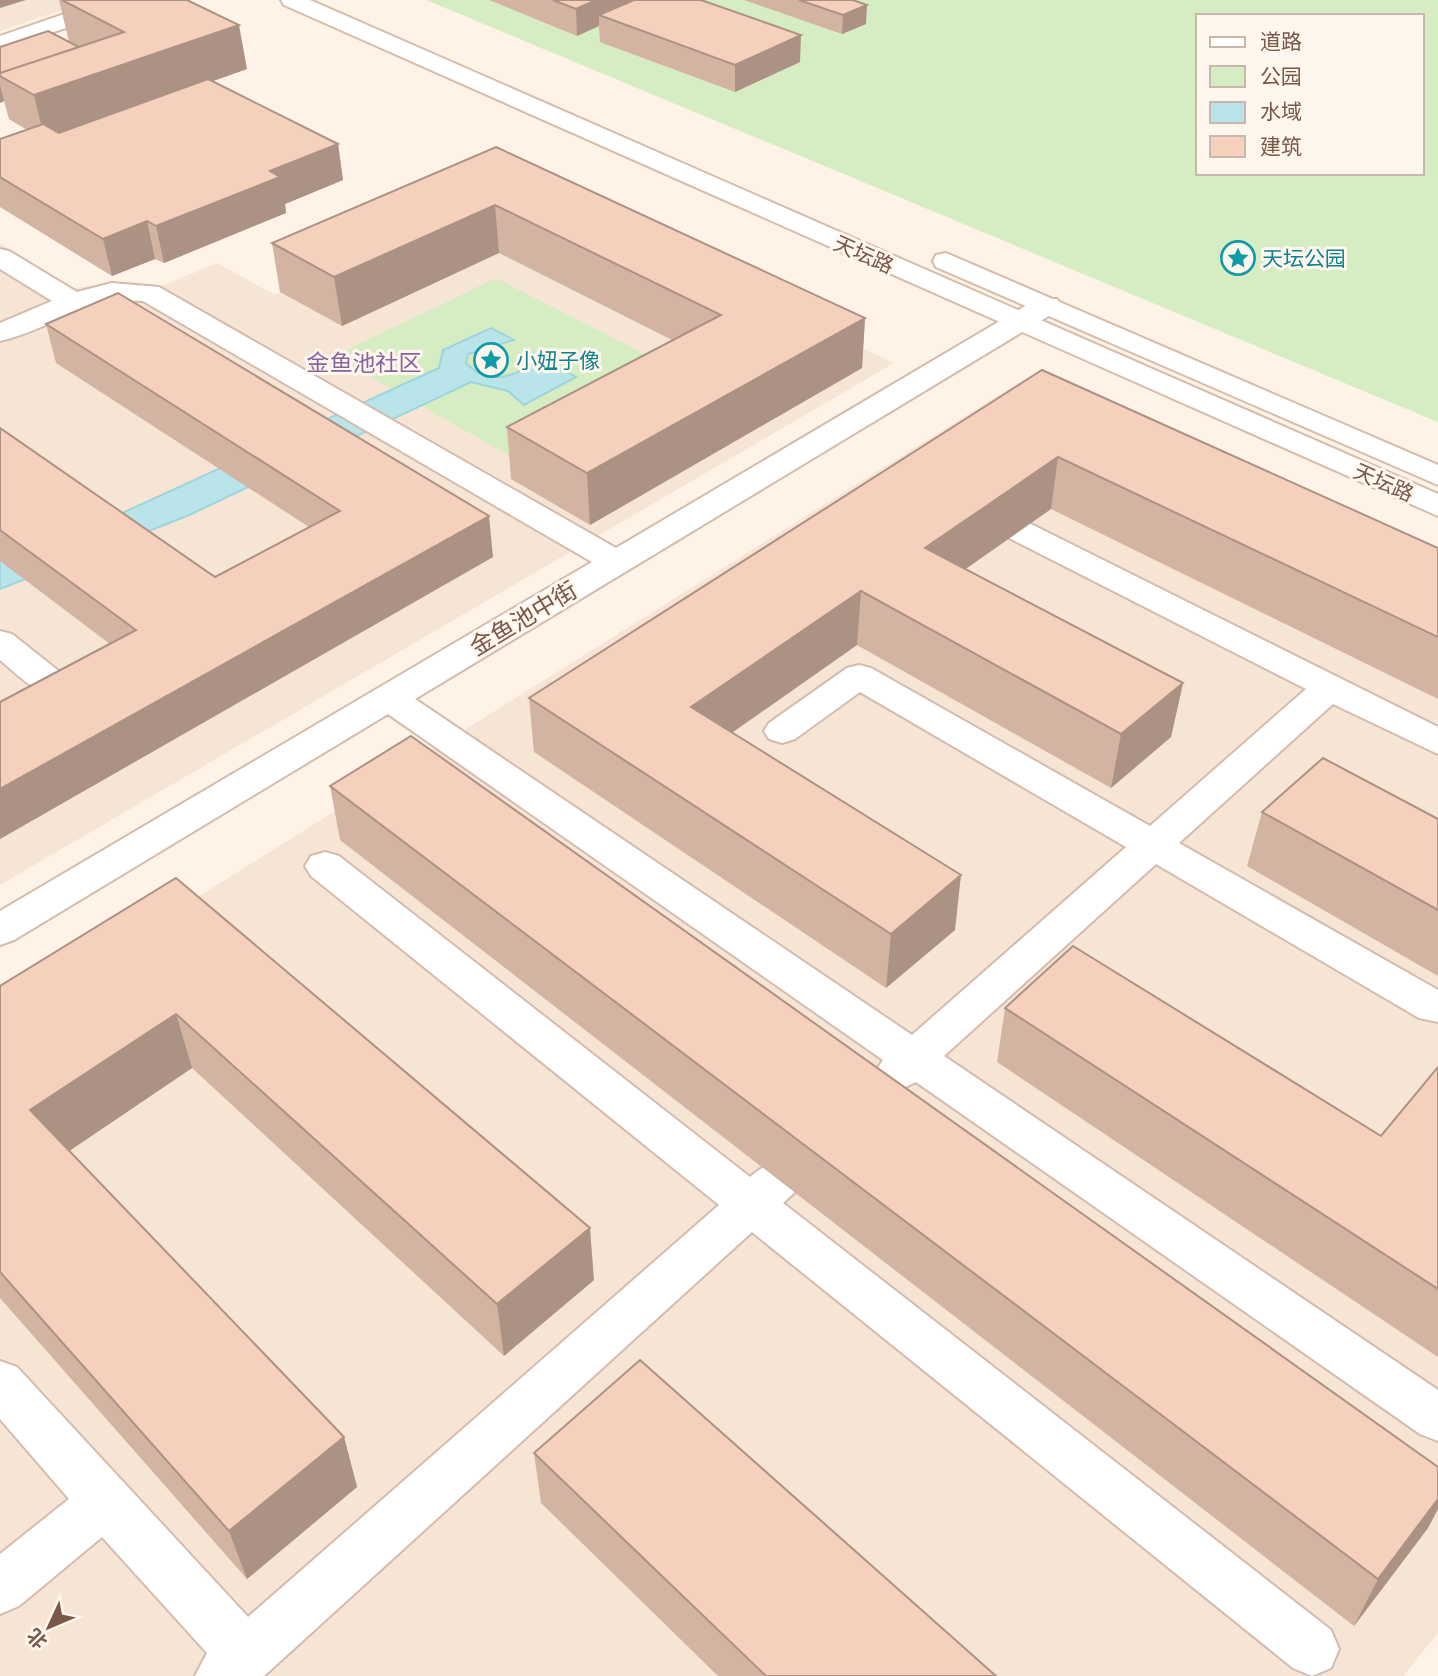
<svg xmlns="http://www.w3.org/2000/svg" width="1438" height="1676" viewBox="0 0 1438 1676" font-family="Quicksand,'Noto Sans SC',sans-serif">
	<rect width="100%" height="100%" fill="#fef3e6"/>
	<path fill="#f6e5d4" d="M0 0H91L0 31Z
		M519 186 894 363 0 885V243L73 288 109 284 160 287 217 263 275 295Z
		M1026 378 1438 569V1633L1403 1676H0V1021Z"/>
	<path fill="#d6edc3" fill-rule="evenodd" d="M426 0H1438V422ZM1198 16H1422V173H1198Z
		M496 278 672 368 510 456 334 356Z"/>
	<path fill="#b9e4e9" stroke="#9ed5dc" stroke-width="2" d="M491 328 514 340 468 354 466 363C482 380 504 381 523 369L524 360 533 353 576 377 524 405 508 391 471 382 187 516 0 589V548L120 514 439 368 443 350Z"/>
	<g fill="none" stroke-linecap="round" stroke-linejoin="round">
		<g stroke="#d3bcad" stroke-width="4">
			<path id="street" d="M105 0H137L134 5 0 50V36Z
				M0 249 9 251 77 292 112 283 159 287 616 548 1037 299H1057L1061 305 1057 311 415 699 912 1035 1126 847 860 692 795 739 782 743 769 739 764 731 769 723 847 668 859 665 871 668 1150 826 1306 689 1009 538 1004 531 1009 524 1020 521 1031 524 1438 727V754L1333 704 1179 843 1438 990V1022L1419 1018 1156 864 944 1056 1438 1390V1441L1420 1434 916 1082 895 1092 880 1087 873 1075 883 1060 388 714 14 940 0 945V911L592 562 143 301C80 298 55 328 0 341V323L52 301 0 269Z
				M0 631 12 634 65 676 70 684 65 692C38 699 20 676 0 660Z
				M325 852 339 856 750 1177C765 1164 775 1160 794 1167L801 1180 794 1193 783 1203 1331 1630 1339 1649 1331 1668 1312 1676 1293 1668 752 1232 264 1676H195L207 1653 102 1537 19 1606 0 1614V1554L69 1499 0 1419V1361L17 1367 248 1617 719 1205 311 876 305 866 311 856Z"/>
		</g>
		<g stroke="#d6bcaa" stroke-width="4">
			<path id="secondary" d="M281 0H310L1438 494V516L284 5Z
				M946 253 1438 465V485L936 267 933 261 936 255Z"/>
		</g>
		<use href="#street" fill="#fff" fill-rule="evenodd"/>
		<use href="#secondary" fill="#fff" fill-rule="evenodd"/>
	</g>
	<path fill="#d3b3a2" d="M59 0H187L247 69 212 81 338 144 343 180 285 204 286 213 164 263 155 259 112 276 0 207V139L27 130 9 119 4 101 0 103V47L69 42Z
		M489 0H632L800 62 735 92 600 42 599 26 577 36Z
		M744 0H853L866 24 842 34Z
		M496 147 865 318 862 368 590 525 511 479 507 427 672 340 499 253 342 326 280 292 272 243Z
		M46 324 493 557 0 839V702L110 644 0 561V428L215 577 309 527 56 363Z
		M1042 370 1438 548V699L1051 509 965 569 1183 683 1171 737 1111 788 857 645 732 733 955 930 886 988 534 752 529 698Z
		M330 786 1428 1528 1354 1626 340 840Z
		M1262 812 1438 819V976L1247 866Z
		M176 878 594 1280 504 1356 192 1068 69 1151 344 1437 357 1487 247 1579 0 1298V986Z
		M1005 1008 1381 1136 1438 1067V1357L997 1062Z
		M534 1453 996 1676H718L541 1503Z"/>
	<path fill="#ac9284" d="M0 0H26L0 8Z
		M596 0H632L633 10 599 15V26L577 36 576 9Z
		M867 5 866 24 842 34 843 15Z
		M239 25 247 69 45 141 34 95Z
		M801 35 800 62 735 92V65Z
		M0 85 4 101 0 103Z
		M338 144 343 180 285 204 286 213 164 263 156 226 270 171Z
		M495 205 499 253 342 326 334 277Z
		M147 221 155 259 112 276 103 239Z
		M865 318 862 368 590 525 587 473Z
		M1058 457 1051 509 920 601 925 548Z
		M489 516 493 557 0 839V789Z
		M861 591 857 645 691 761V707Z
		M1183 683 1171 737 1111 788 1121 734Z
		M961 875 955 930 886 988 891 934Z
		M176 1014 192 1068 50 1164 30 1110Z
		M590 1228 594 1280 504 1356 497 1304Z
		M344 1437 357 1487 247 1579 229 1531Z
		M1438 1499V1509L1428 1528 1354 1626 1378 1579Z"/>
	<path fill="#f5d0bc" stroke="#ac9284" stroke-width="2" d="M62 0H187L239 25 34 95 0 76V73L124 32Z
		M553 0H596L576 9Z
		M634 0H701L801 35 735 65 599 15Z
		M799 0H853L867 5 843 15Z
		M48 31 79 47 0 73V47Z
		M208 79 338 144 270 171 280 177 156 226 147 221 103 239 0 177V139L43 124 59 133Z
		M496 147 865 318 587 473 507 427 721 315 495 205 334 277 272 243Z
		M118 293 489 516 0 789V702L136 630 0 530V428L215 577 340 511 46 324Z
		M1042 370 1438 548V637L1058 457 925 548 1183 683 1121 734 861 591 691 707 961 875 891 934 529 698Z
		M411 736 1438 1467V1499L1378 1579 330 786Z
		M1323 758 1438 819V910L1262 812Z
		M176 878 590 1228 497 1304 176 1014 30 1110 344 1437 229 1531 0 1272V986Z
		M1073 946 1381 1136 1438 1067V1289L1005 1008Z
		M640 1360 996 1676H766L534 1453Z"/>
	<defs>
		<g id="sight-ring" transform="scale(1.75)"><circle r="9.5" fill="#fff7ee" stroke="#0f9aa8" stroke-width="1.5"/><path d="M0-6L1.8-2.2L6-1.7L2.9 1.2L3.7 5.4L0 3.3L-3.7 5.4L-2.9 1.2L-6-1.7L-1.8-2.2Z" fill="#0f9aa8"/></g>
	</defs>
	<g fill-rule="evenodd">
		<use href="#sight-ring" x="1238" y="258"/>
		<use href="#sight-ring" x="491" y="360"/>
	</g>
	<g text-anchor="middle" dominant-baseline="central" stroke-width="6" stroke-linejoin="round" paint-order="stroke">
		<g font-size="21" fill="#795848" stroke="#fff7ee">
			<text transform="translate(864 254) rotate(24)">天坛路</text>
			<text transform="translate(1384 482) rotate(24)">天坛路</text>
		</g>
		<g font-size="21" fill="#0d838f" stroke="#fff7ee" text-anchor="start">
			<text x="1262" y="258">天坛公园</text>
			<text x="516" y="360">小妞子像</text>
		</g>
		<g font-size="23" fill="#87649d" stroke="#fff7ee">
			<text x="364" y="362">金鱼池社区</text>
		</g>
		<g font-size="24" fill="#795848" stroke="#fff7ee">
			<text transform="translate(523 618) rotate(-31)">金鱼池中街</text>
		</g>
	</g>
	<rect x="1196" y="14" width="228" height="161" fill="#fff7ee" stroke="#c9b7ac" stroke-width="2"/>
	<rect x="1210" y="37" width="35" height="10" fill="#ffffff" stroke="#c9b7ac" stroke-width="2"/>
	<text x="1260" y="49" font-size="21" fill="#795848">道路</text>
	<rect x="1210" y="66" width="35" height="21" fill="#d6edc3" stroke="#c9b7ac" stroke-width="2"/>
	<text x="1260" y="84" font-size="21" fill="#795848">公园</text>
	<rect x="1210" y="102" width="35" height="21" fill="#b9e4e9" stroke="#c9b7ac" stroke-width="2"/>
	<text x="1260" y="119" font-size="21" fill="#795848">水域</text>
	<rect x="1210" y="136" width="35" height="21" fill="#f5d0bc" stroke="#c9b7ac" stroke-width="2"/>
	<text x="1260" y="154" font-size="21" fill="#795848">建筑</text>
	<g transform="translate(49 1627) rotate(226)" stroke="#fff7ee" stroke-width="5" paint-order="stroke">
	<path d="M0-5L12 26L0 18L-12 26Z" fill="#795848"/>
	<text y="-10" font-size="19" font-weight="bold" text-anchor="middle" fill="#795848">北</text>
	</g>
</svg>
